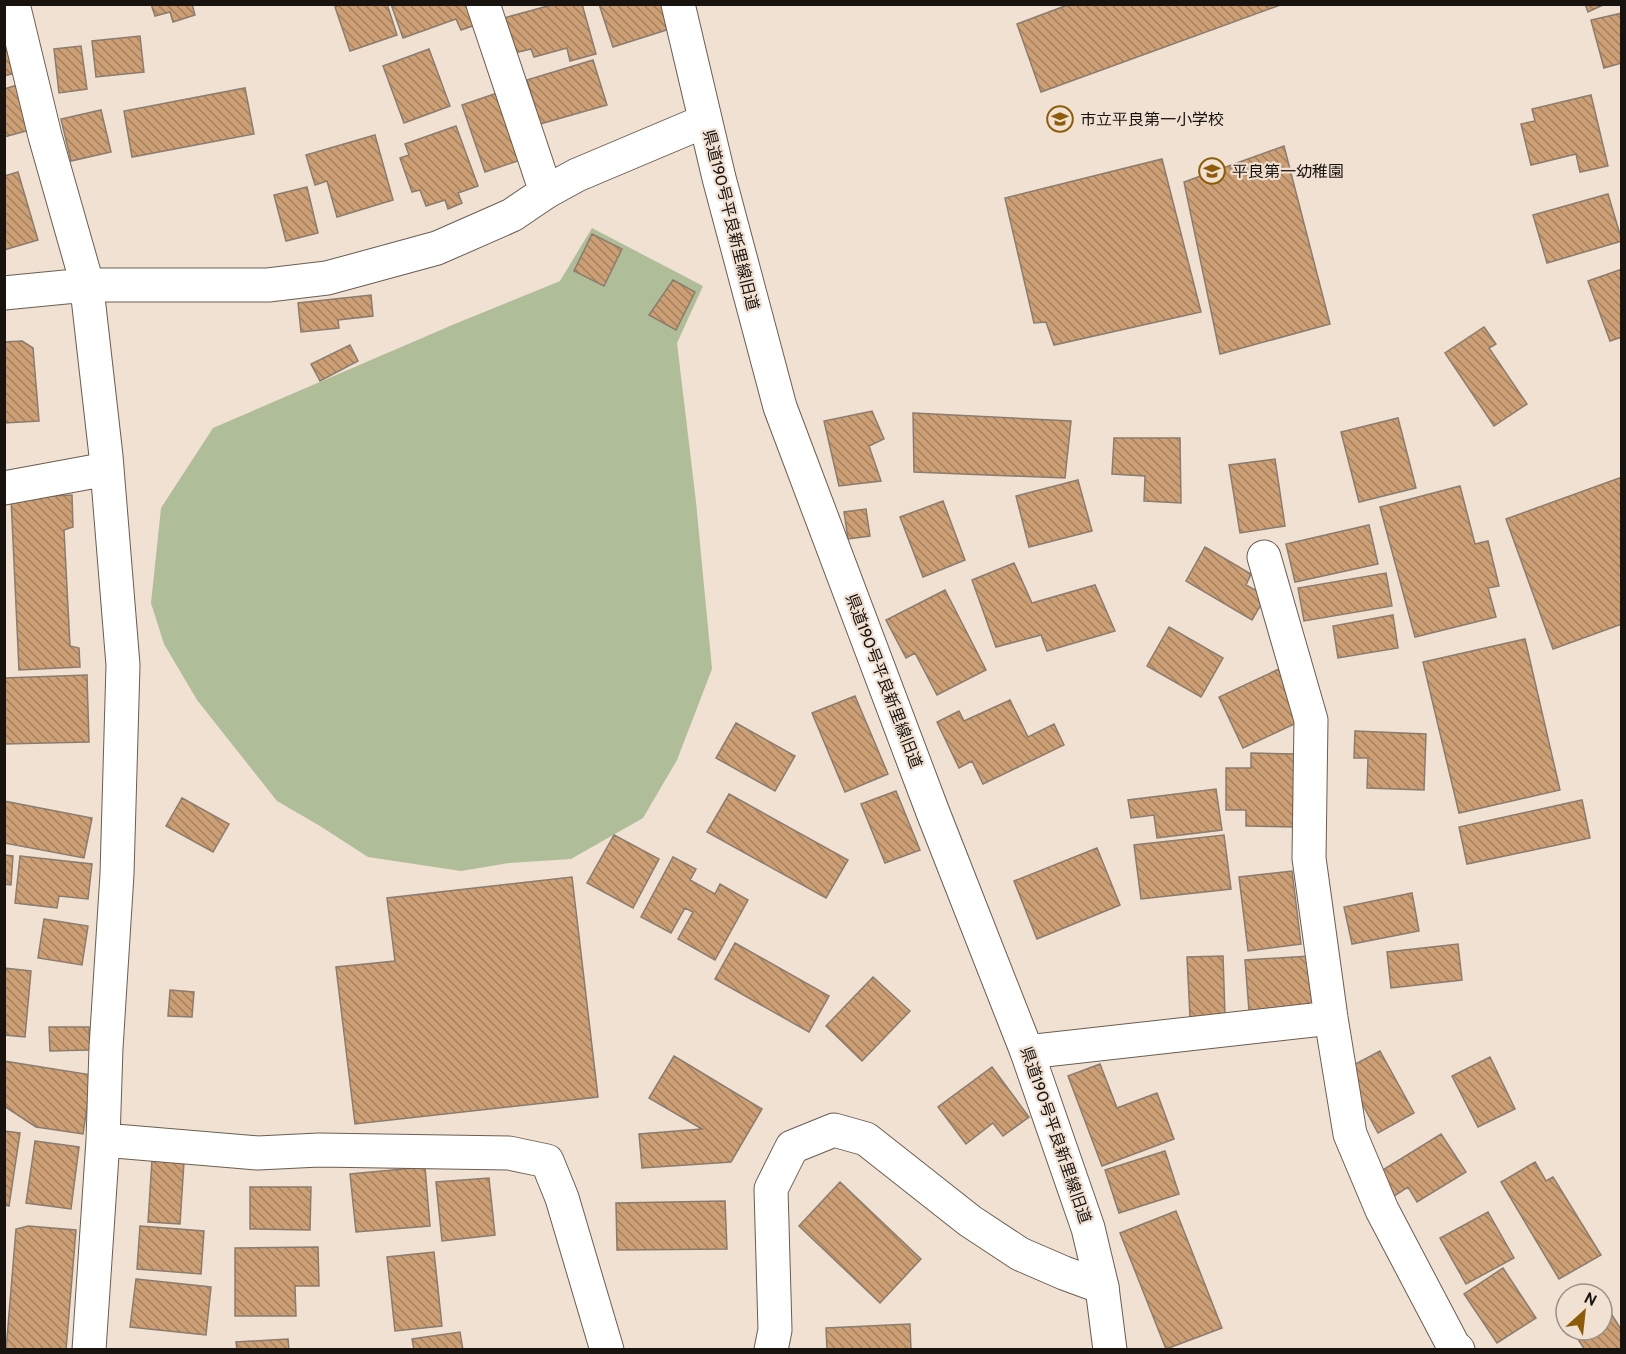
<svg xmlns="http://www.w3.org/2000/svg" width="1626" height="1354" viewBox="0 0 1626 1354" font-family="Cabin,'Noto Sans JP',sans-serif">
	<defs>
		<pattern id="building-back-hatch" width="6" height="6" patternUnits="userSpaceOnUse" patternTransform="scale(1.5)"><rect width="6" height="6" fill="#cd9f74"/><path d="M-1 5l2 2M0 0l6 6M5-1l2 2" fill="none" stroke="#a5805e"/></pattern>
	</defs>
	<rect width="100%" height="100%" fill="#f1e1d3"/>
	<path fill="#afbd99" d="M592 228 703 286 677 343 696 502 712 669 677 760 643 818 571 859 509 863 461 871 368 857 320 826 277 801 197 700 164 644 151 603 161 508 213 428 457 323 560 281Z"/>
	<path fill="url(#building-back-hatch)" stroke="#8a7c6f" stroke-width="1.5" d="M151 4H192L195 15 173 22 170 12 155 16Z
		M342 4H387L397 35 350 51 335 7Z
		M391 4H477L484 22 461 30 456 19 403 38Z
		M555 4H582L596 54 570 61 567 48 534 57 531 49 514 53 504 18Z
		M599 4H669L676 27 613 47Z
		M1070 4H1283L1041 92 1017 24Z
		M1585 4H1605L1588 12Z
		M1622 13V63L1604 68 1591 20Z
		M4 29 19 72 4 76Z
		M140 36 144 72 96 77 92 41Z
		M81 46 87 89 59 93 54 49Z
		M429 49 450 106 404 123 383 66Z
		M593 60 607 105 540 124 527 80Z
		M17 85 30 130 4 137V89Z
		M245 88 254 134 132 157 124 111Z
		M509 89 532 156 485 172 462 105Z
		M1591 95 1608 166 1580 172 1576 154 1531 165 1521 124 1535 121 1532 109Z
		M101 110 111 152 71 161 61 119Z
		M456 126 478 186 458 193 462 203 448 209 445 200 426 206 420 190 412 192 400 158 409 155 405 144Z
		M375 135 393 200 337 217 327 181 315 185 306 155Z
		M1284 146 1330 324 1220 354 1184 182Z
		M1162 159 1201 312 1054 345 1046 322 1034 323 1005 198Z
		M18 172 38 240 4 250V176Z
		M307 187 318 233 286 241 274 195Z
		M1608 194 1622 241 1547 263 1533 215Z
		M592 234 622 249 604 286 574 271Z
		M1622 269V337L1610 341 1588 281Z
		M673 280 695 292 676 330 649 315Z
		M371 295 373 316 338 320 339 328 301 332 298 303Z
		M1484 327 1496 344 1489 348 1527 404 1494 426 1445 353Z
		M22 341 33 348 39 421 4 423V342Z
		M350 345 358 361 320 381 311 364Z
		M872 411 884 439 869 446 881 481 839 486 824 421Z
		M913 413 1071 421 1065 478 914 472Z
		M1398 418 1416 488 1359 502 1341 432Z
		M1114 438H1180L1181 503 1144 501 1145 476 1112 474Z
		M1275 459 1285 526 1240 533 1229 465Z
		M1622 477V624L1553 649 1506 519Z
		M1078 480 1092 531 1029 547 1016 496Z
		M1460 486 1475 544 1488 541 1499 586 1488 588 1496 617 1415 637 1380 507Z
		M72 495 73 527 64 530 70 646 79 648 80 667 19 670 11 498Z
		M943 501 965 560 923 577 900 517Z
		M866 509 870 536 848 539 844 512Z
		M1369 525 1378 564 1295 582 1286 544Z
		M1205 547 1251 574 1246 585 1266 596 1252 620 1186 581Z
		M1014 563 1032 603 1095 585 1115 631 1047 651 1041 635 996 647 972 580Z
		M1386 573 1392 606 1304 621 1298 588Z
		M945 590 986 670 937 695 915 653 906 658 886 620Z
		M1393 615 1398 648 1338 658 1333 626Z
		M1169 627 1223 658 1201 697 1147 666Z
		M1525 639 1560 790 1459 813 1423 662Z
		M1279 669 1303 720 1243 748 1219 697Z
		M87 675 89 742 4 744V678Z
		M855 696 888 774 845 792 812 713Z
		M1010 700 1028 737 1054 724 1064 745 983 784 972 761 959 768 937 722 959 711 964 721Z
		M736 723 795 756 775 791 716 758Z
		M1355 731 1426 734 1424 790 1367 788 1368 758H1354Z
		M1251 753 1297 754V827L1246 826V810H1226V768H1251Z
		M1216 789 1222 830 1157 838 1154 815 1131 818 1128 800Z
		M896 791 920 850 885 863 861 804Z
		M729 794 848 860 826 898 707 832Z
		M182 798 229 824 213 852 166 826Z
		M1582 800 1590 838 1467 864 1459 827Z
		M4 801 92 818 84 858 4 843Z
		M614 835 659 859 633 908 587 883Z
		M1224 835 1231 889 1141 899 1134 845Z
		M1097 848 1120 905 1037 939 1014 881Z
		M4 855 13 856 11 885 4 884Z
		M20 856 92 864 88 899 59 896 57 908 15 903Z
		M673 857 696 869 690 880 715 894 720 884 748 900 715 960 678 939 693 912 685 908 671 933 641 917Z
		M1292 871 1301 944 1248 951 1239 877Z
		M572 877 598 1097 355 1124 336 967 395 961 387 898Z
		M1412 893 1419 931 1352 944 1344 907Z
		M44 919 88 926 82 965 38 958Z
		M735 943 829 996 809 1032 715 979Z
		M1458 944 1462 980 1391 988 1387 952Z
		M1223 956 1225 1015 1190 1017 1187 957Z
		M1310 956 1313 1007 1249 1011 1245 960Z
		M4 968 31 971 25 1037 4 1035Z
		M873 977 910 1011 862 1061 826 1026Z
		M170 990 194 992 192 1017 168 1016Z
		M49 1027H89L90 1050 50 1051Z
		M1380 1051 1414 1113 1378 1133 1344 1070Z
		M674 1056 762 1109 731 1162 642 1168 639 1134 702 1129 649 1098Z
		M1490 1057 1515 1109 1478 1127 1452 1076Z
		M4 1061 92 1075 83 1134 36 1127 4 1106Z
		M1100 1064 1117 1108 1157 1093 1174 1139 1102 1166 1068 1076Z
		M992 1067 1029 1117 1003 1136 993 1123 966 1144 938 1107Z
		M4 1131 20 1133 9 1206 4 1205Z
		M1441 1134 1466 1172 1417 1202 1408 1187 1388 1200 1373 1176Z
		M35 1141 79 1147 71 1209 26 1203Z
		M1165 1151 1179 1194 1119 1213 1105 1170Z
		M152 1160 184 1162 180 1224 148 1222Z
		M1535 1162 1546 1181 1553 1177 1601 1255 1559 1279 1501 1182Z
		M425 1167 430 1226 356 1232 350 1174Z
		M489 1178 495 1235 442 1241 436 1182Z
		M840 1182 921 1259 880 1303 799 1226Z
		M250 1187H311L310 1230 250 1229Z
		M725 1201 727 1249 617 1250 616 1203Z
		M1176 1211 1222 1328 1166 1349 1120 1233Z
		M1488 1212 1514 1258 1466 1284 1440 1238Z
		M28 1226 76 1230 66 1350H6L16 1229Z
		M140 1226 204 1231 201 1274 137 1269Z
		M318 1247 319 1286H295L296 1316H235V1248Z
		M434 1252 442 1326 395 1331 387 1257Z
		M1503 1268 1536 1318 1497 1343 1464 1294Z
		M136 1279 211 1287 206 1335 130 1327Z
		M1602 1299 1622 1331V1350H1585L1572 1330H1602Z
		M910 1324 911 1350H827L826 1328Z
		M460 1332 463 1350H414L412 1339Z
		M288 1339 289 1350H237L236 1342Z"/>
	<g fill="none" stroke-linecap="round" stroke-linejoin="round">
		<g stroke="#6b5d51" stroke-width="35">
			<path id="minor" d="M13 4 45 136 86 280 106 456 123 665 117 874 106 1048 103 1140 89 1350
				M4 293 86 285H268L327 278 437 248 512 215 546 192 483 4
				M4 488 107 469
				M1264 557 1311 720 1309 858 1331 1018 1350 1134 1382 1210 1453 1345 1458 1350
				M1027 1052 1331 1018
				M103 1140 258 1153 319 1150 509 1153 547 1161 562 1198 607 1350
				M771 1350 775 1330 771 1189 792 1147 834 1130 866 1139 970 1221 1020 1254 1064 1273 1102 1287"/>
		</g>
		<g stroke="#6b5d51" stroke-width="35">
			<path id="tertiary" d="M678 4 719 178 780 407 932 810 1027 1052 1088 1228 1102 1287 1110 1350
				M546 192 577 175 705 121"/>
		</g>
		<use href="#minor" stroke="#fff" stroke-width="33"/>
		<use href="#tertiary" stroke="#fff" stroke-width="33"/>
	</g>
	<defs>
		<g id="school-ring" transform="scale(1.35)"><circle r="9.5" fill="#f1e1d3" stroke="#8e5c08" stroke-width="1.5"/><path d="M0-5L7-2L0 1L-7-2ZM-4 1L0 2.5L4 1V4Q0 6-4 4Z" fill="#8e5c08"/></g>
	</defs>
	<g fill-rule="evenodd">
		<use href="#school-ring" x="1060" y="119"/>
		<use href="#school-ring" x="1212" y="171"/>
	</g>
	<g text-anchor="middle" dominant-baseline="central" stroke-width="4.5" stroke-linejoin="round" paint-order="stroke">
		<g font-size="16" fill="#18130e" stroke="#f1e1d3" text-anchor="start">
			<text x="1080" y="119">市立平良第一小学校</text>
			<text x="1232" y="171">平良第一幼稚園</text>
		</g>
		<g font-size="16" fill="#18130e" stroke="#f1e1d3">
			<text transform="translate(731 220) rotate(76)">県道190号平良新里線旧道</text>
			<text transform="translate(884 681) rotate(69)">県道190号平良新里線旧道</text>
			<text transform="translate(1056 1135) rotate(71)">県道190号平良新里線旧道</text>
		</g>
	</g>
	<rect width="1626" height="1354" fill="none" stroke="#18130e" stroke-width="12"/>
	<g transform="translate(1584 1312) rotate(27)"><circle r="28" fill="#f1e1d3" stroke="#9a8f84" stroke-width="1.5"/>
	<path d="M0-4.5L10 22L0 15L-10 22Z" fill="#8e5c08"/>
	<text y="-9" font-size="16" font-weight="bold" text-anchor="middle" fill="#18130e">N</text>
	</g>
</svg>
